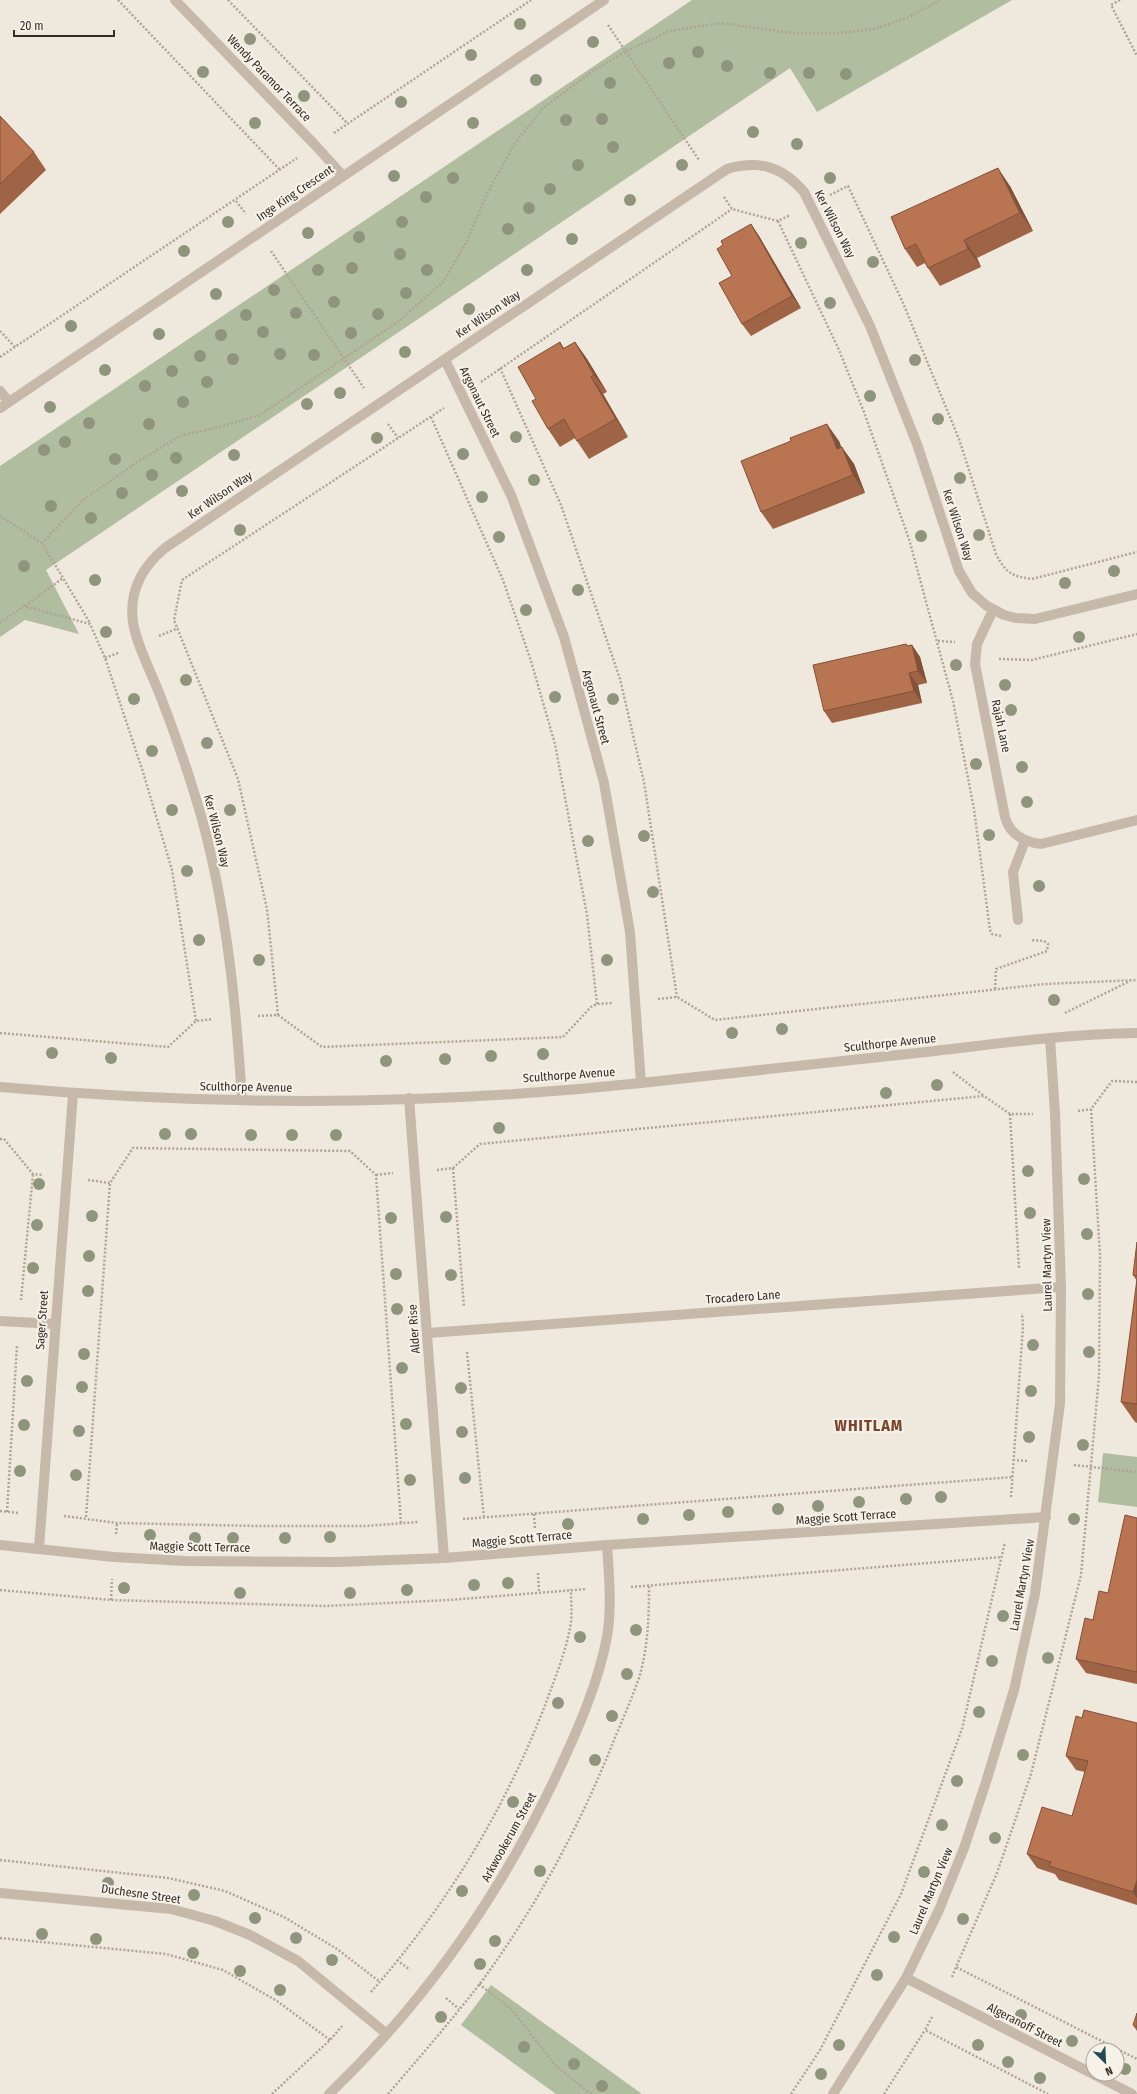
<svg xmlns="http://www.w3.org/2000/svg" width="1137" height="2094" viewBox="0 0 1137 2094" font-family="'Fira Sans Condensed',sans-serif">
	<rect width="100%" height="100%" fill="#efe8dd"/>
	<path fill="#b0bd9e" d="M692 0H1012L817 112 790 68 46 570 79 634 25 620 0 637V466Z
		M1103 1453 1137 1457V1507L1098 1502Z
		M491 1985 642 2094H556L461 2025Z"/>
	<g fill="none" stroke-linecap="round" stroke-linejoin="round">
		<path stroke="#b2a494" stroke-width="2.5" stroke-dasharray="2 2" stroke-linecap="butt" d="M118 0 280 170
			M228 0 348 124
			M1120 0 1111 5 1137 56
			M608 25 699 160
			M334 133 531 0
			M830 195 848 186 903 303 959 439 996 554C1006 573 1011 576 1032 579L1137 552
			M724 197 732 209 778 221 790 215
			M236 201 246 214
			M778 221 839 350 864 412 909 539 953 701 974 809 990 930 992 934 1001 936
			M271 251 364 388
			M0 331 15 347
			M0 357 297 158
			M500 368 561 505 620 679 644 782 677 997
			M481 382 732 209
			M431 417 503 580 531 661 555 744 587 915 597 1004
			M388 424 398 438
			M0 516 42 543 90 623
			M42 543 83 500 139 461 180 436 223 426 260 415 399 321 443 282 466 243 487 194 513 146 543 108 593 71 626 51 670 31 721 23 792 33H838L874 29 909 17 940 0
			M25 606 63 578
			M0 623 24 606 90 624 105 658 143 772 172 870 196 1021
			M159 636 178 628
			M938 641 955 642
			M105 658 118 653
			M999 659 1032 660 1137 634
			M995 989 996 969 1047 951 1048 944 1044 941 1030 940
			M658 999 677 997 715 1020 1045 984 1137 980
			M1065 1013 1130 981
			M278 1015 267 909 238 779 174 620 182 580 444 408
			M258 1016 278 1015 322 1047 563 1037 591 1007 597 1004 613 1003
			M0 1033 168 1047 196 1021 213 1019
			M953 1072 984 1096
			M1137 1082 1112 1081 1091 1109 1100 1255 1099 1376 1081 1575 1031 1774 997 1873 956 1967 1137 2059
			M1078 1111 1091 1109
			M1010 1114 1019 1268
			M0 1139H4L33 1174 43 1175
			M453 1168 464 1307
			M437 1170 453 1168 480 1144 984 1096 1010 1114H1033
			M376 1175 393 1173
			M88 1180 110 1183
			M21 1300 33 1174
			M467 1352 484 1518
			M1013 1460 1029 1461
			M1074 1465 1137 1472
			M1011 1497 1023 1326 1022 1313
			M0 1511 19 1513
			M7 1512 17 1345
			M534 1514 535 1528
			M64 1516 117 1523 256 1526H366L418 1522
			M86 1517 110 1183 133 1148 350 1151 376 1175 401 1523
			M463 1519 1013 1477
			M116 1534 117 1523
			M538 1573 539 1592
			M631 1587 1002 1557
			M0 1590 111 1600 325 1606 449 1600 587 1589
			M111 1600 112 1579
			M0 1860 168 1878 225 1891 284 1917 337 1949 380 1982
			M0 1938 166 1954 223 1970 277 2001 330 2040
			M397 1960 410 1970
			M952 1977 956 1967
			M479 1984 512 2010 556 2066 591 2094
			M371 1992C446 1907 507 1806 547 1700 556 1675 567 1649 571 1622 572 1611 571 1600 571 1589
			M446 1998 459 2009
			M932 2017 925 2030 1048 2094
			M272 2094 330 2040 342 2026
			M388 2094C419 2058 450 2022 479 1985 533 1912 578 1830 612 1745 621 1723 631 1701 639 1678 648 1648 649 1617 649 1585
			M791 2094 820 2050 901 1894 962 1729 1005 1542
			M884 2094 925 2030"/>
		<path stroke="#c6b9aa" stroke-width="10" d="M175 0 316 146 343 176
			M445 360 511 495 564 637 604 783 630 932 641 1083
			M0 391 9 402
			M0 408 604 0
			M993 610 977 644 975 664 1005 817C1010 835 1024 842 1041 844L1137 820
			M1018 920 1013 872 1025 841
			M409 1098 444 1558
			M242 1100C236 1005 227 911 202 819 190 777 176 736 160 695 152 674 136 644 133 622 129 592 142 567 165 548L727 169C759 160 782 166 804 192L870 326 917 444 959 571 972 593 987 606 1004 615 1016 618 1035 619 1137 594
			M0 1321 55 1324
			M428 1333 1061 1287
			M0 1545 114 1557 185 1561 337 1562 444 1558 607 1545 1046 1517
			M39 1548 73 1094
			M0 1893 171 1909 215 1921 250 1935 298 1961 387 2034
			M906 1978 1132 2094
			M329 2094C425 2002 502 1892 558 1772 578 1729 598 1684 607 1637 612 1608 609 1575 607 1545
			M833 2094 906 1978 939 1910 964 1848 986 1782 1014 1690 1035 1594 1060 1403 1061 1287 1055 1113 1050 1038"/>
		<path stroke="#c6b9aa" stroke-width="10" d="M0 1087C212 1106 429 1106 641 1083 736 1072 831 1062 926 1052 996 1044 1066 1034 1137 1033"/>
	</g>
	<g fill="#8f947d">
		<circle cx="520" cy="24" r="6"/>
		<circle cx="250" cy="39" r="6"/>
		<circle cx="593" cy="42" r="6"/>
		<circle cx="698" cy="52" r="6"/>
		<circle cx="471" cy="55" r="6"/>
		<circle cx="669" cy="63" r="6"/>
		<circle cx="727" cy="66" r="6"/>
		<circle cx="203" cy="72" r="6"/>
		<circle cx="770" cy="73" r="6"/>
		<circle cx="809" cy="73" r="6"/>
		<circle cx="846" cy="74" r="6"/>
		<circle cx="536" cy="80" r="6"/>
		<circle cx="610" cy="83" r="6"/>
		<circle cx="304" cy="96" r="6"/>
		<circle cx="401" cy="102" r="6"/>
		<circle cx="602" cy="119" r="6"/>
		<circle cx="566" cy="120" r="6"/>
		<circle cx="255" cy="123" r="6"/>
		<circle cx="473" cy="123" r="6"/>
		<circle cx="753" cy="132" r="6"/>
		<circle cx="797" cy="144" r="6"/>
		<circle cx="613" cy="147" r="6"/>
		<circle cx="578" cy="165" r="6"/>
		<circle cx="682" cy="165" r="6"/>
		<circle cx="394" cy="176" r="6"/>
		<circle cx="453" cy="178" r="6"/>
		<circle cx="830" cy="178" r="6"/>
		<circle cx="550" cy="189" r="6"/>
		<circle cx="426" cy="197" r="6"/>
		<circle cx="630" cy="200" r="6"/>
		<circle cx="529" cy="208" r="6"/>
		<circle cx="228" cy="222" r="6"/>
		<circle cx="402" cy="222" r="6"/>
		<circle cx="508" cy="229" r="6"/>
		<circle cx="308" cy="233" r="6"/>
		<circle cx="359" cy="237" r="6"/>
		<circle cx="572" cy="239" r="6"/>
		<circle cx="801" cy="243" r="6"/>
		<circle cx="184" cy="251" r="6"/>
		<circle cx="400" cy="254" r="6"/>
		<circle cx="873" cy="262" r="6"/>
		<circle cx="352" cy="268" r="6"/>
		<circle cx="318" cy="270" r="6"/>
		<circle cx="427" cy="270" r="6"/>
		<circle cx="527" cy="270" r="6"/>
		<circle cx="274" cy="290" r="6"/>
		<circle cx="406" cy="293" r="6"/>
		<circle cx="216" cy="294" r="6"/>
		<circle cx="334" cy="302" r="6"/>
		<circle cx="830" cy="303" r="6"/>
		<circle cx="469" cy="309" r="6"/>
		<circle cx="296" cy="313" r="6"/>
		<circle cx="378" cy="314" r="6"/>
		<circle cx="246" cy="315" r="6"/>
		<circle cx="71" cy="326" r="6"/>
		<circle cx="263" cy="332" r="6"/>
		<circle cx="351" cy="333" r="6"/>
		<circle cx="159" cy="334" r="6"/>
		<circle cx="221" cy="335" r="6"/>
		<circle cx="405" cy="352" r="6"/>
		<circle cx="280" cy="354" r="6"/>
		<circle cx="314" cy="355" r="6"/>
		<circle cx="200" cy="356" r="6"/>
		<circle cx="233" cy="359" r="6"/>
		<circle cx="915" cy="360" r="6"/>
		<circle cx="105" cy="370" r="6"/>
		<circle cx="172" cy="371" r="6"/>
		<circle cx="207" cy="382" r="6"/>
		<circle cx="145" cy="386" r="6"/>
		<circle cx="340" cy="393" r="6"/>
		<circle cx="870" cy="396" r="6"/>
		<circle cx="183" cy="402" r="6"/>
		<circle cx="307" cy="404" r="6"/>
		<circle cx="50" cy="407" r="6"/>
		<circle cx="938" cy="419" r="6"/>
		<circle cx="89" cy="423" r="6"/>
		<circle cx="149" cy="424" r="6"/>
		<circle cx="516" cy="437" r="6"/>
		<circle cx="377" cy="438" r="6"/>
		<circle cx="65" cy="442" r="6"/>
		<circle cx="44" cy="450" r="6"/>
		<circle cx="463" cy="454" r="6"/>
		<circle cx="234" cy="455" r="6"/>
		<circle cx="176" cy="458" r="6"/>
		<circle cx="115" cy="459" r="6"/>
		<circle cx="152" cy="475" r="6"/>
		<circle cx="960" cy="478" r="6"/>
		<circle cx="534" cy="480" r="6"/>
		<circle cx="182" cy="491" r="6"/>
		<circle cx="122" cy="493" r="6"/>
		<circle cx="482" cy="497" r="6"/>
		<circle cx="51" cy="506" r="6"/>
		<circle cx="91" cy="518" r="6"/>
		<circle cx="240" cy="530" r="6"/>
		<circle cx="979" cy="535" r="6"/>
		<circle cx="921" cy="536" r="6"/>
		<circle cx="499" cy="537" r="6"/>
		<circle cx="24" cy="566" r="6"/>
		<circle cx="1114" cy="571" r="6"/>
		<circle cx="95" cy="580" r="6"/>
		<circle cx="1065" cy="583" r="6"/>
		<circle cx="578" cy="590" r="6"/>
		<circle cx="526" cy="610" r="6"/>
		<circle cx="106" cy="632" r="6"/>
		<circle cx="1079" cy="637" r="6"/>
		<circle cx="956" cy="665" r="6"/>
		<circle cx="186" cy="680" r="6"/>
		<circle cx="1005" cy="685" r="6"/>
		<circle cx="555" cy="697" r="6"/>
		<circle cx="134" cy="699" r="6"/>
		<circle cx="613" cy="699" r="6"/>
		<circle cx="1011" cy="710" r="6"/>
		<circle cx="207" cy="743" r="6"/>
		<circle cx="152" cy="751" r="6"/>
		<circle cx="976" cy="764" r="6"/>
		<circle cx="1022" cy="767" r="6"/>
		<circle cx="1027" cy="802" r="6"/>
		<circle cx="172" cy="810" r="6"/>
		<circle cx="230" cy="810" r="6"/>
		<circle cx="989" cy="835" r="6"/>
		<circle cx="644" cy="836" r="6"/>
		<circle cx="588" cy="841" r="6"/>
		<circle cx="187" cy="871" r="6"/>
		<circle cx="1039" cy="886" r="6"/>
		<circle cx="653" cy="892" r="6"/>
		<circle cx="199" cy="940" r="6"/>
		<circle cx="259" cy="960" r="6"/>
		<circle cx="607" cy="960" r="6"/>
		<circle cx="1054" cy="1000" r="6"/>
		<circle cx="782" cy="1029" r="6"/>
		<circle cx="732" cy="1033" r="6"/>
		<circle cx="52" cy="1053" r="6"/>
		<circle cx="543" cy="1054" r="6"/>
		<circle cx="491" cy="1056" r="6"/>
		<circle cx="111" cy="1058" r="6"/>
		<circle cx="445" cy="1059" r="6"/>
		<circle cx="386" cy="1061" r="6"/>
		<circle cx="937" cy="1085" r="6"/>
		<circle cx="886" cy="1093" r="6"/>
		<circle cx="499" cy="1128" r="6"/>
		<circle cx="165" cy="1134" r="6"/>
		<circle cx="191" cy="1134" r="6"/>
		<circle cx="251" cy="1135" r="6"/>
		<circle cx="292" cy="1135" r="6"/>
		<circle cx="336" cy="1135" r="6"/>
		<circle cx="1028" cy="1171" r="6"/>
		<circle cx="1084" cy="1179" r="6"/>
		<circle cx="39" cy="1184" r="6"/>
		<circle cx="1030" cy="1213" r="6"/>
		<circle cx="92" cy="1216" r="6"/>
		<circle cx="446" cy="1217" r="6"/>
		<circle cx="391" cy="1218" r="6"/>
		<circle cx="37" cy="1225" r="6"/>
		<circle cx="1087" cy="1234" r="6"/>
		<circle cx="89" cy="1256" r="6"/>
		<circle cx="33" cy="1268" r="6"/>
		<circle cx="396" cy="1274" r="6"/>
		<circle cx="451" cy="1275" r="6"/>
		<circle cx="88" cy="1291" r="6"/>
		<circle cx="1088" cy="1294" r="6"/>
		<circle cx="397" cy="1309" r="6"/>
		<circle cx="1033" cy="1345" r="6"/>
		<circle cx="1089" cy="1352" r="6"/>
		<circle cx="84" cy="1354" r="6"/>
		<circle cx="402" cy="1368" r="6"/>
		<circle cx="27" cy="1381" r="6"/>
		<circle cx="82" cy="1387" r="6"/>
		<circle cx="461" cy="1388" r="6"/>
		<circle cx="1031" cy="1391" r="6"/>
		<circle cx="406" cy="1424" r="6"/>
		<circle cx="24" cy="1425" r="6"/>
		<circle cx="79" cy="1431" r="6"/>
		<circle cx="462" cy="1432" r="6"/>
		<circle cx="1029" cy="1437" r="6"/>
		<circle cx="1083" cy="1445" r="6"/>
		<circle cx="20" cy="1471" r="6"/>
		<circle cx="76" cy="1475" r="6"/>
		<circle cx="465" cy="1478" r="6"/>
		<circle cx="410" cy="1480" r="6"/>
		<circle cx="941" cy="1497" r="6"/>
		<circle cx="906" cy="1499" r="6"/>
		<circle cx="859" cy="1502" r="6"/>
		<circle cx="818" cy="1506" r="6"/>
		<circle cx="778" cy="1509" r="6"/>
		<circle cx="728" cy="1512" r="6"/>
		<circle cx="689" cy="1515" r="6"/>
		<circle cx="643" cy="1519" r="6"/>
		<circle cx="1074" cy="1519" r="6"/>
		<circle cx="568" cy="1524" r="6"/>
		<circle cx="150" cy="1535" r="6"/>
		<circle cx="330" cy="1537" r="6"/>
		<circle cx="195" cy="1538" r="6"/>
		<circle cx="233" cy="1538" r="6"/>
		<circle cx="285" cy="1538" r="6"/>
		<circle cx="508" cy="1583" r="6"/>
		<circle cx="474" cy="1585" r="6"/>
		<circle cx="124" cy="1588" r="6"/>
		<circle cx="407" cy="1590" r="6"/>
		<circle cx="240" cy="1593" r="6"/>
		<circle cx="350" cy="1593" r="6"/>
		<circle cx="1003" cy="1616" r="6"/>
		<circle cx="636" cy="1630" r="6"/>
		<circle cx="580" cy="1637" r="6"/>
		<circle cx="1048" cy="1658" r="6"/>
		<circle cx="992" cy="1661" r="6"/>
		<circle cx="627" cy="1674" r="6"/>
		<circle cx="558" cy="1703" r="6"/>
		<circle cx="979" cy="1712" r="6"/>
		<circle cx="612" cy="1716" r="6"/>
		<circle cx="1023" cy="1755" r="6"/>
		<circle cx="595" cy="1760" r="6"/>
		<circle cx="957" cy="1781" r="6"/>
		<circle cx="513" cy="1802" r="6"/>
		<circle cx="942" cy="1825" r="6"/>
		<circle cx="995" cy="1838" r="6"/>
		<circle cx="540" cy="1871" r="6"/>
		<circle cx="924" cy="1872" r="6"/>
		<circle cx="108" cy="1883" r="6"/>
		<circle cx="462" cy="1891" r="6"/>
		<circle cx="194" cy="1895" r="6"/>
		<circle cx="255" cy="1918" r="6"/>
		<circle cx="963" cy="1919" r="6"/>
		<circle cx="42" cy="1934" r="6"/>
		<circle cx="894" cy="1937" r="6"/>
		<circle cx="296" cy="1938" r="6"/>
		<circle cx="96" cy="1939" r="6"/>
		<circle cx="495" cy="1941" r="6"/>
		<circle cx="193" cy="1953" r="6"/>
		<circle cx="332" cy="1960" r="6"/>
		<circle cx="480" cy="1964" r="6"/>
		<circle cx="240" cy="1971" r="6"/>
		<circle cx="877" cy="1975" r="6"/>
		<circle cx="280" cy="1990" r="6"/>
		<circle cx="1021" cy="2015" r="6"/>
		<circle cx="441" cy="2017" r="6"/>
		<circle cx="1072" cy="2041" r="6"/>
		<circle cx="839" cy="2045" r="6"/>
		<circle cx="978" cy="2045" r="6"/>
		<circle cx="524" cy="2047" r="6"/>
		<circle cx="1008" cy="2062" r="6"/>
		<circle cx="574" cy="2064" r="6"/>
		<circle cx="1125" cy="2069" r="6"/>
		<circle cx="821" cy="2074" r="6"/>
		<circle cx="1040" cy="2078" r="6"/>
		<circle cx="602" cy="2086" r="6"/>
	</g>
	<path fill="#9f6446" d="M0 116 34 152 46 170 0 214Z
		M1010 186 1033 231 977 258 981 267 940 286 928 268 925 263 917 267 905 249Z
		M751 224 759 236 801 308 751 336 742 324 732 276 723 245Z
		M560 342 564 348 575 342 587 359 607 392 603 394 628 437 589 459 575 438 560 447 548 429 536 399Z
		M839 441 841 447 854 464 865 493 773 529 761 512Z
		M906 644 908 646 912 645 920 657 927 683 918 685 922 703 832 723 824 711Z
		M1137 1242V1423L1135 1422 1121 1402 1137 1281 1133 1275Z
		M1137 1518V1684L1086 1673 1076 1659 1093 1620 1108 1593Z
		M1137 1723V1905L1059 1880 1055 1874 1037 1868 1027 1854 1072 1816 1085 1772 1076 1770 1066 1756Z
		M1137 2013V2031L1133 2025Z"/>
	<path fill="#825139" d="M998 168 1010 186 1033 231 1020 213Z
		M751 224 759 236 801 308 792 296Z
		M964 240 977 258 981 267 968 249Z
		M575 342 587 359 607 392 594 375Z
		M591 377 603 394 628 437 616 419Z
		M827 424 839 441 849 467 837 449Z
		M842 447 854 464 865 493 853 475Z
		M906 644 914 655 912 645 920 657 927 683 918 671Z
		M909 673 918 685 922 703 914 691Z
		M1137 1880V1898L1133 1892Z"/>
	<path fill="#b97451" stroke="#825139" d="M0 116 34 152 0 184Z
		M998 168 1020 213 964 240 968 249 928 268 916 244 905 249 891 217Z
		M751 224 792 296 742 324 719 283 732 276 717 249 723 245 721 241Z
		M560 342 563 349 575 342 594 375 591 377 616 419 577 441 564 419 548 429 532 401 536 399 518 367Z
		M827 424 837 449 842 447 853 475 761 512 741 461 791 441 790 438Z
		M906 644 907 646 912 645 918 671 909 673 914 691 824 711 813 665Z
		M1137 1242V1276L1133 1275Z
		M1137 1279V1404L1121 1402Z
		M1125 1515 1137 1518V1672L1076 1659 1085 1618 1093 1620 1099 1591 1108 1593Z
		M1084 1710 1137 1723V1880L1133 1892 1049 1866 1051 1862 1027 1854 1042 1807 1072 1816 1088 1761 1066 1756 1076 1716 1082 1718Z
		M1137 2013V2027L1133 2025Z"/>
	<g text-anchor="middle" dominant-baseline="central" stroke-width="4" stroke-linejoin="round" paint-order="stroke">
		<g font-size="12" fill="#342d29" stroke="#f7f2e9">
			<text transform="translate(269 78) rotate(46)">Wendy Paramor Terrace</text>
			<text transform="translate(295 193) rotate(-34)">Inge King Crescent</text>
			<text transform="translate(835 224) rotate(63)">Ker Wilson Way</text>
			<text transform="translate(488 314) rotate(-34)">Ker Wilson Way</text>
			<text transform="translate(480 402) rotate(64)">Argonaut Street</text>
			<text transform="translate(220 495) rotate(-34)">Ker Wilson Way</text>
			<text transform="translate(958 525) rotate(72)">Ker Wilson Way</text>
			<text transform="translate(596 707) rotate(75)">Argonaut Street</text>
			<text transform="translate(1001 726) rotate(78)">Rajah Lane</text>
			<text transform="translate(217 831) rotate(76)">Ker Wilson Way</text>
			<text transform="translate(890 1043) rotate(-6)">Sculthorpe Avenue</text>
			<text transform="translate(569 1075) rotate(-4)">Sculthorpe Avenue</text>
			<text transform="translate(246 1087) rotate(1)">Sculthorpe Avenue</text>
			<text transform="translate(1047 1265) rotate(-91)">Laurel Martyn View</text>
			<text transform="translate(743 1297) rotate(-4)">Trocadero Lane</text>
			<text transform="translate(42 1320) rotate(-86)">Sager Street</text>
			<text transform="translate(414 1329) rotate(-94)">Alder Rise</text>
			<text transform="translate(846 1517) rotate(-4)">Maggie Scott Terrace</text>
			<text transform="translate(522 1539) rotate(-5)">Maggie Scott Terrace</text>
			<text transform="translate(200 1547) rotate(1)">Maggie Scott Terrace</text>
			<text transform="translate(1022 1585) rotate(-80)">Laurel Martyn View</text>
			<text transform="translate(509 1837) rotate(-61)">Arkwookerum Street</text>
			<text transform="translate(931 1891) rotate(-67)">Laurel Martyn View</text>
			<text transform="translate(141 1894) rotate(8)">Duchesne Street</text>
			<text transform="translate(1025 2025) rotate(27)">Algeranoff Street</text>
		</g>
		<g font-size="16" font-weight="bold" letter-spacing="1" fill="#7a452a" stroke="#f7f2e9">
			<text x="869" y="1425">WHITLAM</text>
		</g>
	</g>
	<g transform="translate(1105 2062) rotate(156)"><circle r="19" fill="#f7f2e9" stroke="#a9a39c"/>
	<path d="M0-3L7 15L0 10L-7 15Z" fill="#234a51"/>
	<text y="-6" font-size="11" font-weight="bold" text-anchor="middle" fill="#342d29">N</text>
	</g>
	<path d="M14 30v6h100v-6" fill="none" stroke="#342d29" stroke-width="2"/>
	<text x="20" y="30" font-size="12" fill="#342d29" stroke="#f7f2e9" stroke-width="3" paint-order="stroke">20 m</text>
</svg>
